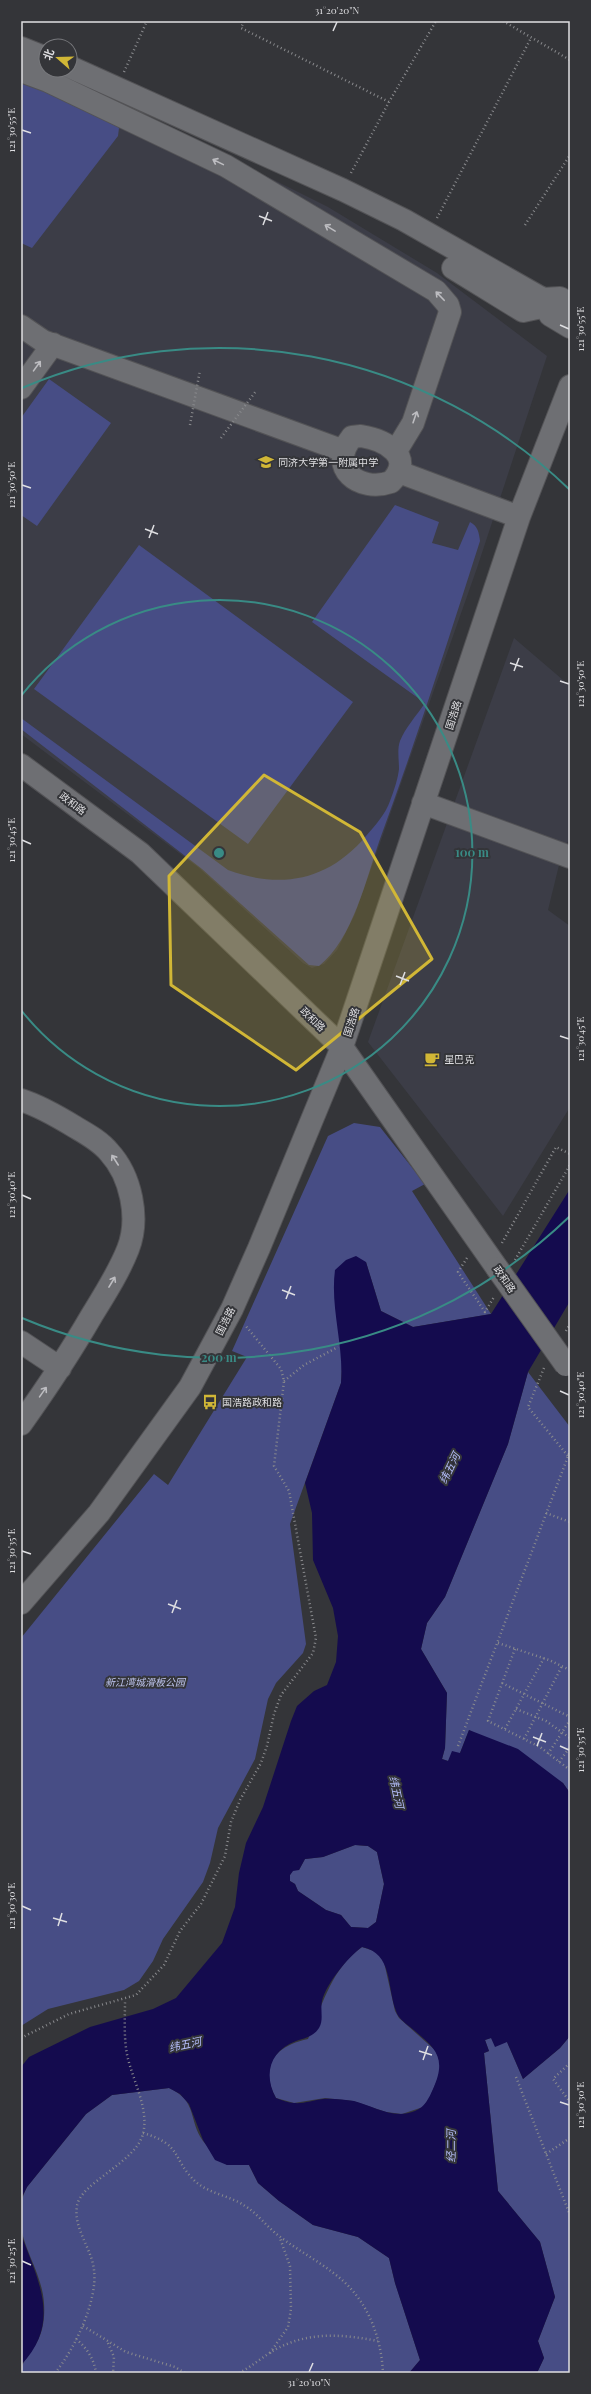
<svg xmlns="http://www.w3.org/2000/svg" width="591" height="2394" viewBox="0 0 591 2394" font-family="'Playfair Display','Noto Sans SC',serif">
	<rect width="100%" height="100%" fill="#343539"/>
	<path fill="#3c3d47" d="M21 63 118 102 328 207 437 273 547 356 477 568 355 914 337 950 324 964 312 968 303 963 199 868 21 734Z
		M514 638 570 686V836L560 861 548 910 570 926V1107L503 1216 368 1042Z"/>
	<path fill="#474d85" d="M21 80 116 124 119 128 118 136 32 248 21 243Z
		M49 379 111 423 37 526 21 515V418Z
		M395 505 439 522 432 543 458 550 470 522C478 526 479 533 480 541 448 641 416 741 380 839 366 879 353 939 319 966L309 965 202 869 21 729V718L228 870C282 890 329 880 366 836 375 826 386 813 390 801 394 791 398 778 399 769 399 760 397 749 400 741 405 728 417 715 425 703L312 622Z
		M139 545 353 702 248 844 34 689Z
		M354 1123 380 1127 425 1184 412 1191 491 1314 413 1327 381 1311 366 1262 342 1366 341 1383 290 1524 306 1644 303 1653 276 1683 268 1699 255 1759 218 1828 210 1863 203 1882 163 1939 153 1961 139 1981 124 1990 48 2009 21 2026V1638L154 1474 168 1485 247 1357 232 1351 328 1136Z
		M528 1372 570 1427V1793L563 1783 469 1730 460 1753 448 1761 442 1759 445 1748 447 1693 421 1649 427 1623 445 1597 508 1444Z
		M355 1845 368 1846 377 1852 384 1884 376 1922 368 1928 351 1927 341 1915 326 1910 298 1891 295 1884 290 1881V1875L293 1870H299L305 1859 323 1857Z
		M362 1947 377 1952 384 1962 395 2011 399 2018 436 2051 441 2065 438 2078 430 2097 423 2107 402 2114 386 2112 353 2101 325 2098 294 2103 276 2098C258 2066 275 2046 308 2039 322 2006 331 1969 362 1947Z
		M570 2036V2373H537L544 2358 538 2341 555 2297 540 2242 498 2191 484 2053 489 2051 485 2040 491 2038 507 2042 523 2079 560 2048Z
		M169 2088C198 2101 188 2120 203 2141 209 2149 219 2157 227 2165H249L258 2183 279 2201 313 2225 358 2237 389 2258 395 2283 420 2360 409 2373H21C21 2362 29 2356 34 2347 43 2334 45 2319 44 2303 41 2261 5 2231 27 2187L86 2114 112 2095Z"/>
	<path fill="#140b4e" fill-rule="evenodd" d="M570 1189V1301L528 1372 508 1444 445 1597 427 1623 421 1649 447 1693 445 1748 442 1759 448 1761 452 1751 460 1753 469 1730 518 1749 563 1783 570 1793V2036L560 2048 523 2079 507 2042 495 2047 491 2038 485 2040 489 2051 484 2053 498 2191 540 2242 555 2297 538 2341 544 2358 537 2373H409L420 2360 395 2283 389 2258 358 2237 313 2225 279 2201 258 2183 249 2165H227L215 2160 203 2140 189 2104 180 2094 169 2088 112 2095 86 2114 27 2187 21 2199V2067L29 2057 90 2027 153 2009 176 1998 222 1943 235 1907 239 1873 246 1843 263 1807 291 1721 297 1706 314 1691 327 1685 336 1662 338 1636 333 1608 313 1560 312 1513 305 1483 341 1383C344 1345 330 1308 335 1270L346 1260 356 1256 366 1262 381 1311 413 1327 491 1314ZM355 1845 368 1846 377 1852 384 1884 376 1922 368 1928 351 1927 341 1915 326 1910 298 1891 295 1884 290 1881V1875L293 1871 299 1870 305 1859 323 1857ZM362 1947C393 1953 387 1988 396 2011 398 2018 404 2022 410 2027 434 2047 448 2056 433 2089 429 2098 425 2107 415 2111 393 2120 374 2106 354 2101 345 2100 332 2098 323 2099 314 2100 303 2104 294 2103 288 2103 282 2100 276 2098 263 2074 270 2051 296 2041 305 2038 313 2037 319 2028 324 2020 320 2010 322 2001 326 1984 348 1957 362 1947Z
		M21 2234C38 2281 62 2322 21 2365Z"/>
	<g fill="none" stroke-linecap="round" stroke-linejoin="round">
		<g stroke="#535356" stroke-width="24">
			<path id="minor" d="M21 48 46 58
				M70 67 343 190 404 220 543 299 560 298 570 304
				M21 71 48 81 226 166 436 291 448 305 450 312 413 423 396 451
				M453 268 523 311 537 308 543 299
				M543 299 550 315 570 327
				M21 326 43 341 344 451
				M21 388 53 344
				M361 436C385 440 416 456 391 482 359 493 327 468 352 437Z
				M399 472 519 517
				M21 765 140 853 342 1047 497 1268
				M423 803 570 857
				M21 1100C40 1106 57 1116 75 1127 87 1134 100 1141 109 1152 131 1176 140 1218 128 1249 119 1272 105 1294 92 1315 70 1353 46 1389 21 1424
				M21 1342 60 1368
				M21 1603 99 1513 190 1387 232 1309 259 1248 342 1047 519 517 570 386"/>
		</g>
		<path stroke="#898a8d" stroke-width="2.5" stroke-dasharray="1 3" stroke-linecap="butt" d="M244 21 241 28 389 102
			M503 21 570 60
			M124 72 147 21
			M351 173 389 102 436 21
			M437 218 531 38
			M525 225 570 155
			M502 1243 556 1147 570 1154
			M467 1258 458 1272 485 1312 494 1297
			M515 1260 570 1165
			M566 1331 570 1324
			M544 1368 528 1407 568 1456
			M284 1381 304 1365 338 1347
			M546 1513 570 1522
			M498 1643 549 1660 570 1670
			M515 1649 488 1721 540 1747 570 1770
			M502 1683 570 1717
			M516 1709 546 1721 570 1738
			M505 1729 544 1658
			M524 1739 562 1666
			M458 1746 570 1451
			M548 1754 570 1720
			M559 1762 570 1747
			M21 2038 69 2014 136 1995 164 1965 180 1931 201 1904 225 1856 231 1822 240 1800 261 1763 267 1746 274 1714 281 1695 313 1653 316 1638 289 1491 274 1466 284 1381 281 1369 245 1325
			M570 2063 553 2079 570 2102
			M516 2077 570 2215
			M143 2133C184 2145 171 2159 196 2182 210 2194 231 2196 245 2206 258 2214 267 2227 279 2236 296 2249 315 2259 332 2272 365 2295 381 2333 383 2373
			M546 2154 570 2138
			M83 2326 126 2352 175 2367 185 2373
			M76 2339C87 2348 94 2359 96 2373
			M108 2343 114 2357 113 2373
			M270 2353 288 2327 291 2309 290 2266 280 2238
			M55 2373C74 2350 98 2301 94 2270 92 2249 73 2228 77 2206 80 2183 135 2163 143 2134 150 2106 129 2075 126 2048 124 2033 125 2016 125 2000
			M239 2373C255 2365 270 2350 287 2344 316 2332 347 2335 378 2341"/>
		<use href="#minor" stroke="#6e6f73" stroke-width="22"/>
		<g stroke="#535356" stroke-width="24" stroke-linecap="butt">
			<path id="minor-bridge" d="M497 1268 566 1365"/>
		</g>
		<path stroke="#898a8d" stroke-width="2.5" stroke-dasharray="1 3" stroke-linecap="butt" d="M190 425 200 370
			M221 438 256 391"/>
		<use href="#minor-bridge" stroke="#6e6f73" stroke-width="22"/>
	</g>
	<defs><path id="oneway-shaft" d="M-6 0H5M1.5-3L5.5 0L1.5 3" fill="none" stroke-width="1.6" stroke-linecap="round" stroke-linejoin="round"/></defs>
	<g stroke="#bdbdc1">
		<use href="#oneway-shaft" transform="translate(218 162) rotate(-154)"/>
		<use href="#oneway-shaft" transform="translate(330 228) rotate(-149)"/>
		<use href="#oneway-shaft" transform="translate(440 296) rotate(-134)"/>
		<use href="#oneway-shaft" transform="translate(37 366) rotate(-54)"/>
		<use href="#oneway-shaft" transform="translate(415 417) rotate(-71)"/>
		<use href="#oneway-shaft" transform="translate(115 1160) rotate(-123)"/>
		<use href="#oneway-shaft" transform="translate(112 1282) rotate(-59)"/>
		<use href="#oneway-shaft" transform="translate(43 1392) rotate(-55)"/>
	</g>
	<path fill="#d1b736" fill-opacity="0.2" stroke="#d1b736" stroke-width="3" stroke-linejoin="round" d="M264 775 360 832 432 959 296 1070 171 985 169 876Z"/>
	<path fill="none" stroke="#dfdfe2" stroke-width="1.5" d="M333 31 337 22M22 130 31 133M259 216 272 221M263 225 268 212M560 325 569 329M22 485 31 488M145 529 158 534M149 538 154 525M510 663 523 667M514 671 519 658M560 681 569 684M22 840 31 844M396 976 409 981M400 985 405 972M560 1036 569 1039M22 1195 31 1199M282 1290 295 1295M286 1299 291 1286M560 1391 569 1395M22 1551 31 1554M168 1604 181 1609M172 1613 177 1600M533 1737 546 1742M537 1746 542 1733M560 1746 569 1750M22 1906 31 1910M53 1918 67 1922M58 1926 62 1913M419 2051 432 2055M423 2060 428 2046M560 2102 569 2105M22 2261 31 2265M309 2372 313 2363"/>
	<g fill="none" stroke="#398b85" stroke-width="2">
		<path d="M21 696A253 253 0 1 1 21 1010"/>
		<path d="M570 1216A505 505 0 0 1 22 1318M22 388A505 505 0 0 1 570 490"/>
	</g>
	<defs>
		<g id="school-bare" transform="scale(1.2)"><path d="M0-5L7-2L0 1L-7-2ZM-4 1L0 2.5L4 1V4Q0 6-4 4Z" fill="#d1b736" stroke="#343539" stroke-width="2.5" paint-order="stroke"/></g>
		<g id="cafe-bare" transform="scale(1.2)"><path d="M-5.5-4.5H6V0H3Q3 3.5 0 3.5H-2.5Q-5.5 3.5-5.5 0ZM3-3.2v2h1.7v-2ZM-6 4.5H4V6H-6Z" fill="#d1b736" stroke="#343539" stroke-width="2.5" paint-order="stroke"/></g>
		<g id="bus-bare" transform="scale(1.2)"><path d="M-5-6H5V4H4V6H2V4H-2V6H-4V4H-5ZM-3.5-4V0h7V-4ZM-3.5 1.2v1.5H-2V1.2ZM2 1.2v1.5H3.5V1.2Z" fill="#d1b736" stroke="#343539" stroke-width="2.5" paint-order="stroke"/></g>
	</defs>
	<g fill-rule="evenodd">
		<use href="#school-bare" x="266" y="462"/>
		<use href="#cafe-bare" x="432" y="1059"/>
		<use href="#bus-bare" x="210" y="1402"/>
	</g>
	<g text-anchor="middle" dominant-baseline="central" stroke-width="4" stroke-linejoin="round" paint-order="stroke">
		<g font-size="10" fill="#dfdfe2" stroke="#343539" text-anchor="start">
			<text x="278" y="462">同济大学第一附属中学</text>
			<text x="444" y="1059">星巴克</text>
			<text x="222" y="1402">国浩路政和路</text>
		</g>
		<g font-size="10" fill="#dfdfe2" stroke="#343539">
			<text transform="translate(453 715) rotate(-72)">国浩路</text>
			<text transform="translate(73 803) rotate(37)">政和路</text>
			<text transform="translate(313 1019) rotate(44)">政和路</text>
			<text transform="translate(351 1022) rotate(-72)">国浩路</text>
			<text transform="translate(505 1279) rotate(55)">政和路</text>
			<text transform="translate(225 1321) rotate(-63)">国浩路</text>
		</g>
		<g font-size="10" font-style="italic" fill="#bec5ee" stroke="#343539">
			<text x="145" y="1682">新江湾城滑板公园</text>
		</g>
		<g font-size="11" font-style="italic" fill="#b3bcf8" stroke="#343539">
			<text transform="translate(449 1468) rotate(-64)">纬五河</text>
			<text transform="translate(397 1792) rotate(78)">纬五河</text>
			<text transform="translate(185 2044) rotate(-12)">纬五河</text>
			<text transform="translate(450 2146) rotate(-90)">经二河</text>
		</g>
	</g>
	<circle cx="219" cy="853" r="6" fill="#398b85" stroke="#343539" stroke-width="2"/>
	<g font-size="12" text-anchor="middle" font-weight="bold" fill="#398b85" stroke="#343539" stroke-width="4" stroke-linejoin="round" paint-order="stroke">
		<text x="472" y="857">100 m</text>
		<text x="219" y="1362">200 m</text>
	</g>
	<rect width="591" height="2394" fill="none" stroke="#343539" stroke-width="44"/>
	<g transform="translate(58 58) rotate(290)"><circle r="19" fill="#343539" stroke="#78797d"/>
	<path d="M0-3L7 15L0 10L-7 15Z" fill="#d1b736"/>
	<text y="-6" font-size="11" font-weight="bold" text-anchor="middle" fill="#dfdfe2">北</text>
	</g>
	<rect x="22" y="22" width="547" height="2350" fill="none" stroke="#dfdfe2" stroke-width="1.5"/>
	<g font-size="10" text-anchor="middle" fill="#dfdfe2">
		<text x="337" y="14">31°20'20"N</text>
		<text transform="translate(11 130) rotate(-90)" y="4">121°30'55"E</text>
		<text transform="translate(580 329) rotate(-90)" y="4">121°30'55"E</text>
		<text transform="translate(11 485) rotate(-90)" y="4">121°30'50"E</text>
		<text transform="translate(580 684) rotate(-90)" y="4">121°30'50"E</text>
		<text transform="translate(11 840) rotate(-90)" y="4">121°30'45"E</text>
		<text transform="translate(580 1039) rotate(-90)" y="4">121°30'45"E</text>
		<text transform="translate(11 1195) rotate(-90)" y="4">121°30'40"E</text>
		<text transform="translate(580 1395) rotate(-90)" y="4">121°30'40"E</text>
		<text transform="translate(11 1551) rotate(-90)" y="4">121°30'35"E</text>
		<text transform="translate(580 1750) rotate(-90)" y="4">121°30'35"E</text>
		<text transform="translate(11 1906) rotate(-90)" y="4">121°30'30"E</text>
		<text transform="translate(580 2105) rotate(-90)" y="4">121°30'30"E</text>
		<text transform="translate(11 2261) rotate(-90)" y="4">121°30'25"E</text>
		<text x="309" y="2386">31°20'10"N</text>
	</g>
</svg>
